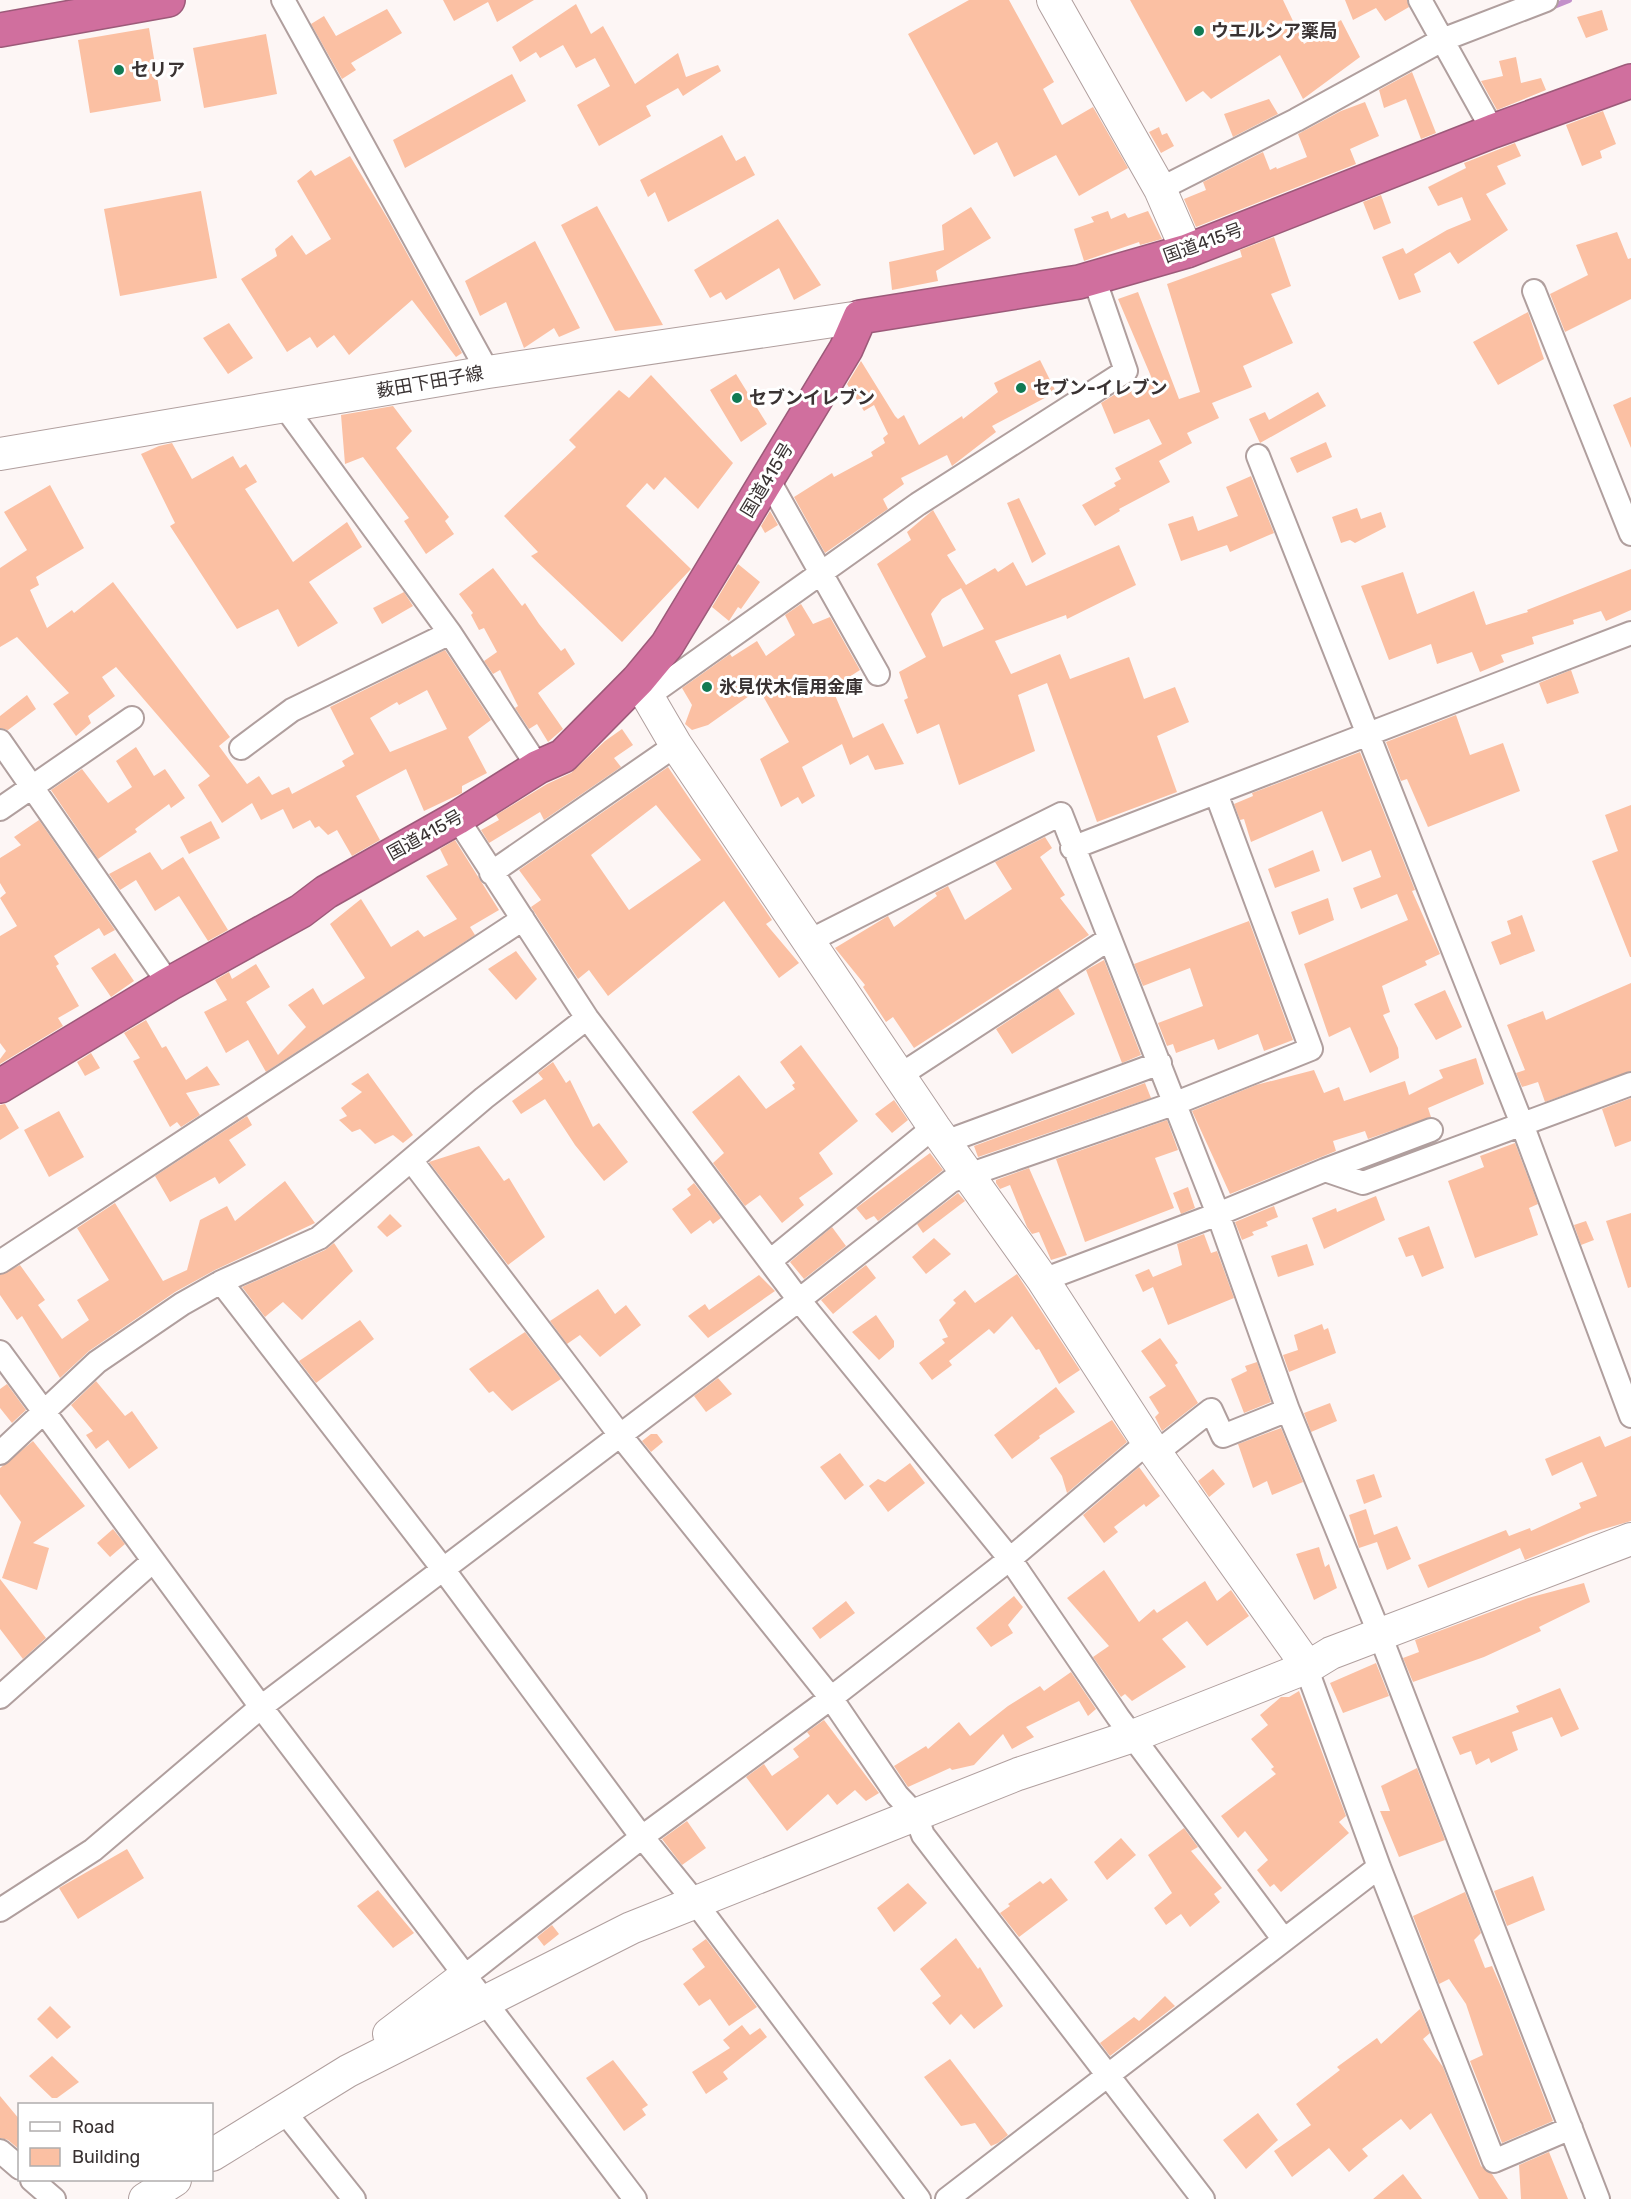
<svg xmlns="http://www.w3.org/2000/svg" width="1631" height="2199" viewBox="0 0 1631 2199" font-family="Rubik,'Noto Sans JP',sans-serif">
	<rect width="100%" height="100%" fill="#fdf6f5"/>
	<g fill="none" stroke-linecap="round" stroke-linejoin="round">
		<path stroke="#c391ca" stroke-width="6" d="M1549 8 1569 0"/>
	</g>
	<path fill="#fbc0a3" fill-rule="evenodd" d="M443 0H534L497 22 488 2 454 21Z
		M969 0H1009L1054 82 1043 89 1062 125 1093 107 1128 168 1079 196 1056 155 1014 177 997 142 974 155 908 34Z
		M1130 0H1283L1304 44 1341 20 1360 57 1303 99 1280 55 1211 99 1203 91 1186 102Z
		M1345 0H1407L1409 7 1385 21 1376 8 1353 20Z
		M576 4 591 34 603 26 635 84 678 53 686 77 718 65 721 71 683 96 678 88 646 106 651 116 599 146 577 105 610 86 595 58 576 68 563 45 540 58 536 52 520 62 512 47Z
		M387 9 402 33 351 63 356 70 342 79 311 24 324 16 336 36Z
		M1602 10 1608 30 1586 38 1577 17Z
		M149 28 161 101 90 113 78 40Z
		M266 34 277 94 204 108 193 48Z
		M1516 57 1521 83 1541 78 1546 90 1497 110 1481 81 1503 76 1499 61Z
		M1412 72 1436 133 1421 139 1406 99 1384 108 1379 90Z
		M512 74 526 101 405 168 393 140Z
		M1269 99 1278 114 1233 137 1224 114Z
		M1365 102 1379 136 1350 149 1356 164 1196 227 1184 199 1206 190 1203 182 1263 152 1270 170 1276 167 1277 169 1307 157 1298 134 1341 111Z
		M1603 111 1616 144 1600 151 1602 158 1582 166 1566 125Z
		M1159 127 1162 135 1167 133 1174 146 1161 153 1149 132Z
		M722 135 736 161 745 156 755 175 668 222 655 192 648 197 640 180Z
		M1515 143 1521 156 1497 166 1506 184 1486 194 1508 230 1458 264 1450 252 1414 274 1421 292 1399 300 1382 257 1403 248 1406 254 1447 230 1471 220 1462 197 1438 206 1428 187 1466 168 1464 163Z
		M350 156 388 219 462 353 456 357 412 300 349 355 334 335 317 348 310 337 287 352 241 279 277 256 275 249 292 235 306 255 331 239 297 181 311 170 315 176Z
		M201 191 217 278 120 296 104 209Z
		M1381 195 1391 223 1374 230 1363 202Z
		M597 206 663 325 615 331 561 225Z
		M971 207 991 238 936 271 938 281 892 290 889 262 944 250 942 225Z
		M1108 211 1111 219 1125 213 1128 218 1148 211 1162 239 1140 245 1139 242 1084 261 1074 229 1094 222 1091 217Z
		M778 219 821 285 794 300 779 268 726 300 721 292 710 298 694 270Z
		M1617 232 1628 259 1631 258V299L1565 332 1550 294 1588 275 1576 245Z
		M1274 237 1291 286 1271 294 1293 343 1243 366 1252 387 1212 403 1219 418 1187 433 1192 443 1159 461 1170 482 1119 509 1120 511 1095 526 1082 505 1116 486 1114 483 1121 479 1115 468 1162 444 1149 419 1114 434 1101 403 1122 390 1124 395 1153 381 1118 299 1138 292 1179 399 1200 392 1167 284 1242 257 1240 250Z
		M535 241 580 328 559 337 554 328 524 348 506 302 480 316 465 281Z
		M1528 312 1544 359 1498 385 1473 342Z
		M229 323 253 358 228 374 203 338Z
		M1040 360 1056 392 992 426 996 432 952 466 947 455 901 478 904 484 883 499 888 509 825 553 794 497 832 473 834 477 873 456 871 452 885 443 883 438 888 434 874 405 864 411 847 384 861 361 895 416 898 419 904 415 919 445 962 416 963 419 998 392 994 383Z
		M736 374 767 424 741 442 710 390Z
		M651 375 733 463 698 509 665 477 654 490 647 483 626 506 691 569 622 642 531 556 538 552 504 516 576 447 569 440 619 390 629 398Z
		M1318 392 1326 406 1260 443 1249 419 1265 412 1269 420Z
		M1631 397V448L1613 405Z
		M393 406 412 431 396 448 449 517 445 521 454 534 426 554 404 521 409 518 363 457 345 464 341 415Z
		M1326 442 1332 457 1297 473 1290 458Z
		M172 443 192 479 233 456 240 468 246 464 257 482 245 489 293 562 347 522 362 547 309 582 338 623 298 647 278 609 237 629 170 526 175 523 141 454 159 446Z
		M1251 476 1274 533 1230 552 1227 545 1181 561 1168 524 1193 516 1198 531 1238 516 1226 487Z
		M50 485 84 548 36 577 39 585 30 590 47 628 72 610 74 613 113 582 230 737 219 746 247 784 259 776 272 795 289 787 292 794 345 766 342 761 354 754 330 707 445 650 491 720 468 737 487 773 462 786V793L424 811 406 769 356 796 380 840 352 856 337 830 328 835 319 826 315 828 310 820 293 829 283 809 261 820 252 803 222 823 198 785 210 776 116 667 102 677 115 696 88 716 91 723 76 736 53 704 69 693 17 637 0 647V568L27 550 4 512ZM427 690 447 729 390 752 370 718 397 702 399 705Z
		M1019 498 1046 554 1032 563 1007 503Z
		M1357 508 1361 519 1381 512 1386 527 1355 543 1350 540 1341 543 1332 517Z
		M933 510 956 550 947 555 966 585 995 568 998 572 1013 562 1026 586 1119 545 1136 585 1067 619 1066 615 995 641 1011 674 1060 654 1070 679 1129 657 1144 699 1175 687 1189 722 1157 736 1177 792 1097 822 1047 683 1018 695 1035 751 959 785 939 724 917 734 904 700 908 698 899 672 926 657 877 564 911 540 907 532ZM961 588 984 629 943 647 931 614 942 599Z
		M770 511 778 525 765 533 761 526Z
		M738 564 760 582 741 609 738 607 729 621 712 607Z
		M493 568 522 606 525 603 539 624 561 651 565 648 575 664 538 693 563 729 548 742 537 724 529 729 515 708 518 706 500 670 493 674 484 661 497 652 484 628 479 630 471 615 473 613 459 594Z
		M1631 569V610L1606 621 1601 611 1573 620 1574 624 1532 637 1534 644 1501 655 1504 662 1480 672 1472 652 1437 664 1431 644 1389 660 1361 586 1403 572 1417 614 1474 591 1486 625 1528 612 1527 610Z
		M404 592 413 606 382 624 373 608Z
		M801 604 813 624 830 617 860 670 832 688 853 738 883 723 904 764 875 770 868 755 850 765 842 744 802 767 815 796 802 804 798 797 781 807 760 759 789 742 759 689 708 725 692 730 685 724 692 705 682 688 730 654 732 657 757 641 766 656 795 635 785 615Z
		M1571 670 1579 693 1547 704 1539 683Z
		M27 695 36 709 8 730 0 728V716Z
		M1456 715 1470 755 1503 743 1520 791 1428 827 1407 779 1401 781 1386 742Z
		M622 729 633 745 614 758 621 767 544 820 540 812 489 843 481 830 499 820 496 815 547 784 571 773 605 741Z
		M136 747 154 776 165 769 185 798 171 808 169 804 135 829 137 832 98 859 51 790 82 769 108 803 132 787 116 761Z
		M1360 752 1415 890 1412 891 1440 954 1425 961 1427 965 1382 986 1390 1012 1383 1015 1398 1048 1399 1058 1370 1073 1350 1027 1329 1037 1304 964 1408 920 1397 894 1361 909 1353 888 1381 877 1371 850 1342 862 1322 811 1251 842 1244 819 1240 820 1234 804 1253 796 1252 793Z
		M668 767 772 920 766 924 799 963 779 978 724 901 608 996 589 970 578 979 531 907 541 900 519 870ZM656 805 701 860 629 910 591 855Z
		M1631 805V957H1630L1592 861 1618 851 1605 815Z
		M39 820 115 930 104 936 99 928 54 956 59 964 56 966 79 1006 58 1018 63 1026 0 1064V1059L6 1051 0 1043V936L17 926 0 898 6 893 0 883V858L21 845 14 837Z
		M211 821 220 838 189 854 180 837Z
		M1045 837 1052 848 1040 857 1065 895 1060 898 1089 935 914 1048 893 1017 886 1022 863 987 865 985 835 948 888 916 894 927 937 896 935 893 948 886 965 920 1012 889 995 862Z
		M455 840 499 910 470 927 475 935 266 1072 248 1040 226 1053 204 1012 227 1000 215 980 229 972 232 979 256 964 270 987 246 1002 278 1055 306 1027 288 1005 313 988 323 1005 365 978 330 924 361 899 391 947 418 930 424 937 457 919 426 876 448 865 440 849Z
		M1313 850 1320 871 1275 888 1268 869Z
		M150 852 162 870 183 857 228 930 208 941 179 896 155 911 136 880 120 890 109 874Z
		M1328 898 1334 920 1299 935 1291 912Z
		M1522 915 1535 951 1500 965 1491 942 1511 934 1507 921Z
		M1249 921 1293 1040 1264 1051 1258 1034 1218 1050 1214 1039 1176 1053 1173 1044 1167 1046 1158 1023 1203 1006 1190 968 1143 986 1134 964Z
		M516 951 537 979 516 1000 488 969Z
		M115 953 134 981 111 997 91 968Z
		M1104 960 1141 1055 1122 1063 1086 970Z
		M1631 983V1071L1545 1102 1538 1082 1522 1087 1516 1073 1525 1070 1507 1025 1543 1011 1546 1020Z
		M1058 988 1075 1014 1012 1054 996 1029Z
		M1445 990 1462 1027 1436 1040 1414 1004Z
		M146 1020 162 1048 166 1046 186 1080 207 1066 220 1085 186 1093 200 1115 181 1127 177 1122 170 1127 133 1061 140 1058 124 1033Z
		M801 1045 858 1121 819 1153 833 1174 799 1198 804 1205 782 1223 760 1195 745 1206 713 1163 724 1153 692 1112 739 1075 766 1109 795 1089 792 1085 795 1083 780 1062Z
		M91 1053 100 1068 85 1076 77 1062Z
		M1476 1058 1484 1084 1428 1108 1431 1117 1368 1139 1365 1131 1333 1141 1336 1151 1230 1194 1192 1111 1256 1085 1314 1070 1324 1093 1339 1087 1344 1101 1405 1081 1409 1095 1443 1078 1439 1070Z
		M553 1062 566 1083 570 1080 593 1127 599 1123 628 1162 604 1181 575 1145 545 1099 521 1114 512 1101 543 1079 538 1073Z
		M368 1073 413 1135 403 1143 393 1135 375 1144 360 1129 352 1132 339 1120 347 1116 341 1108 362 1092 351 1084Z
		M1145 1083 1151 1098 978 1157 974 1146Z
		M1631 1098V1141L1615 1147 1602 1109Z
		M894 1100 908 1120 892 1133 875 1114Z
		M5 1104 19 1128 0 1140V1105Z
		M59 1111 84 1157 49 1177 24 1130Z
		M247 1116 252 1125 229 1140 246 1165 219 1184 215 1177 170 1202 155 1176Z
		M1167 1120 1178 1150 1155 1158 1174 1208 1085 1242 1056 1159Z
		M1515 1143 1538 1204 1529 1208 1538 1235 1475 1258 1448 1181 1484 1167 1480 1156Z
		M479 1146 504 1181 509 1178 545 1237 508 1265 429 1162Z
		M930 1153 943 1170 878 1221 874 1216 866 1220 856 1208Z
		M1029 1168 1067 1255 1051 1260 1039 1232 1032 1234 1027 1227 1010 1185 1000 1189 996 1183V1180Z
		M285 1181 315 1223 215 1270 175 1292 89 1351 60 1378 22 1316 17 1320 0 1295V1275L20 1265 45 1300 38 1305 62 1339 89 1320 77 1300 109 1280 77 1228 115 1203 163 1281 187 1270 200 1220 227 1206 235 1221Z
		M694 1183 721 1218 713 1224 710 1220 691 1234 672 1209 691 1195 687 1189Z
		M1188 1187 1195 1208 1181 1214 1173 1193Z
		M958 1193 965 1201 923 1233 917 1224Z
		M1376 1196 1385 1220 1324 1249 1312 1218 1336 1208 1337 1212Z
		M1274 1206 1278 1217 1266 1222 1268 1226 1252 1232 1254 1235 1242 1240 1235 1222Z
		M1631 1213V1287L1628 1288 1606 1221Z
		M390 1214 402 1226 387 1237 377 1227Z
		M1586 1221 1594 1240 1581 1245 1574 1225Z
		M1429 1226 1444 1268 1422 1277 1413 1255 1406 1257 1398 1238Z
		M832 1227 846 1246 804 1279 790 1262Z
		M1204 1234 1211 1253 1217 1251 1234 1298 1168 1325 1153 1287 1143 1292 1135 1275 1149 1269 1153 1277 1182 1265 1177 1244Z
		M934 1238 951 1254 926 1274 912 1257Z
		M334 1243 353 1271 302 1320 283 1302 265 1317 242 1287 325 1250Z
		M1307 1244 1314 1265 1278 1277 1271 1256Z
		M866 1265 876 1278 833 1314 821 1300Z
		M1017 1274 1080 1370 1059 1384 1039 1349 1036 1350 1012 1316 994 1334 989 1329 949 1361 952 1365 932 1380 919 1363 945 1343 942 1339 948 1337 939 1320 956 1303 953 1300 965 1290 975 1303Z
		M759 1275 775 1291 708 1338 688 1316 705 1304 709 1310Z
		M598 1289 615 1314 626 1305 641 1325 600 1357 580 1335 567 1344 550 1321Z
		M876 1315 894 1341V1347L879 1360 852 1332Z
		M360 1320 374 1339 316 1383 299 1361Z
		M1322 1324 1324 1330 1328 1328 1336 1353 1289 1372 1283 1355 1298 1350 1294 1335Z
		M525 1332 561 1379 512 1411 493 1391 489 1393 469 1369Z
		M1160 1338 1178 1363 1175 1365 1198 1403 1162 1431 1155 1417 1159 1413 1149 1397 1166 1386 1141 1351Z
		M1257 1362 1271 1402 1244 1413 1231 1379 1247 1371 1245 1366Z
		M718 1378 732 1394 706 1412 694 1396Z
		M96 1381 125 1416 132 1411 158 1448 129 1469 108 1440 96 1449 86 1435 93 1431 71 1405Z
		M7 1384 26 1410 12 1423 0 1408V1389Z
		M1056 1387 1075 1412 1039 1436 1040 1438 1012 1459 994 1435Z
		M1330 1403 1337 1421 1311 1432 1304 1413Z
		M1112 1420 1127 1442 1067 1493 1062 1476 1050 1458Z
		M1281 1428 1303 1482 1272 1495 1267 1481 1253 1488 1238 1444Z
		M651 1434H657L663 1442 651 1452 642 1441Z
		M1600 1436 1605 1447 1631 1436V1521L1590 1533 1525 1560 1520 1548 1428 1588 1418 1565 1506 1530 1509 1536 1530 1528 1531 1531 1581 1508 1579 1503 1597 1496 1582 1462 1552 1476 1545 1459Z
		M33 1441 85 1506 33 1543 49 1548 37 1590 2 1578 21 1522 0 1494V1468Z
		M840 1453 864 1485 845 1500 820 1467Z
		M910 1463 925 1483 888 1512 869 1486 878 1479 885 1482Z
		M1139 1467 1160 1496 1146 1507 1144 1504 1114 1527 1118 1532 1104 1543 1083 1515Z
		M1213 1469 1225 1484 1209 1497 1198 1481Z
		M1374 1474 1382 1497 1364 1504 1356 1480Z
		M1366 1509 1374 1535 1397 1526 1411 1559 1387 1570 1377 1542 1359 1548 1349 1515Z
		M113 1529 125 1544 110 1557 97 1543Z
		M1319 1547 1325 1567 1329 1564 1337 1588 1314 1600 1296 1554Z
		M1104 1570 1139 1622 1154 1609 1157 1613 1205 1581 1217 1601 1231 1590 1249 1616 1207 1646 1187 1621 1162 1639 1186 1667 1132 1701 1125 1694 1121 1697 1093 1657 1109 1646 1067 1598Z
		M0 1579 46 1638 23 1659 0 1629Z
		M1584 1583 1590 1602 1539 1627 1541 1631 1484 1657 1413 1682 1403 1658 1419 1652 1415 1640 1528 1598Z
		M1014 1596 1023 1607 1008 1625 1013 1633 991 1647 976 1628Z
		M846 1601 855 1613 820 1639 812 1628Z
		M1376 1663 1389 1696 1343 1713 1330 1683Z
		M1071 1672 1096 1709 1088 1716 1079 1701 1026 1727 1034 1737 1012 1749 1003 1734 974 1765 952 1770 950 1768 908 1787 894 1766 926 1746 928 1749 959 1722 970 1736 1008 1706 1040 1686 1044 1691Z
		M1560 1688 1579 1729 1561 1737 1552 1717 1512 1732 1518 1750 1491 1763 1489 1758 1476 1765 1471 1751 1460 1755 1452 1737 1519 1712 1516 1706Z
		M1299 1691 1346 1816 1339 1822 1349 1833 1281 1892 1274 1884 1270 1887 1257 1870 1268 1860 1245 1831 1238 1838 1221 1816 1276 1774 1271 1769 1274 1767 1251 1739 1268 1725 1260 1715 1281 1697H1289Z
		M824 1720 879 1793 866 1801 855 1790 837 1805 828 1794 787 1831 746 1777 764 1764 772 1776 799 1757 793 1749 810 1736 807 1732Z
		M1417 1768 1445 1840 1399 1857 1380 1811H1390L1381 1786Z
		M687 1821 706 1848 682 1865 662 1839Z
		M1184 1828 1198 1847 1191 1851 1222 1888 1214 1894 1220 1902 1190 1927 1181 1914 1166 1925 1154 1908 1172 1893 1148 1855Z
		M1121 1838 1136 1855 1107 1880 1094 1862Z
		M127 1849 144 1878 78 1919 59 1888Z
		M1533 1876 1545 1910 1507 1926 1494 1891Z
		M1051 1878 1068 1900 1019 1937 1000 1913 1010 1906 1008 1904 1040 1881 1043 1884Z
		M908 1883 927 1903 894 1932 877 1908Z
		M378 1890 414 1933 393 1948 357 1906Z
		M1465 1892 1481 1933 1474 1940 1485 1968 1492 1966 1503 1991 1553 2121 1502 2143 1470 2061 1483 2055 1466 2004 1449 1979 1439 1984 1413 1916Z
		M552 1925 559 1934 544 1946 537 1937Z
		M956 1938 978 1969 980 1967 1003 2006 974 2029 961 2014 950 2025 932 2003 941 1996 920 1969Z
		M706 1939 757 2007 729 2026 710 1999 699 2006 683 1984 705 1967 692 1949Z
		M1165 1996 1175 2006 1110 2056 1100 2043 1134 2017 1139 2021Z
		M50 2006 71 2027 57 2039 37 2019Z
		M1420 2009 1430 2033 1423 2039 1443 2067 1481 2166 1492 2174 1508 2199H1479L1431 2113 1410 2130 1401 2119 1362 2149 1368 2156 1349 2172 1329 2148 1292 2177 1274 2151 1311 2125 1296 2104 1340 2070 1337 2067 1377 2038 1381 2044Z
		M742 2025 750 2035 760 2028 767 2037 723 2072 728 2079 706 2094 692 2072 730 2048 723 2040Z
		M52 2056 79 2082 57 2098H52L29 2076Z
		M950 2059 1008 2135 998 2143 991 2146 975 2123 961 2126 924 2077Z
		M613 2060 648 2105 642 2109 646 2115 624 2131 586 2078Z
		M0 2096 20 2120V2150L8 2140 0 2138Z
		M1258 2113 1278 2140 1246 2169 1223 2140Z
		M1549 2152 1568 2199H1521L1519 2165Z
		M1403 2174 1422 2199H1373Z"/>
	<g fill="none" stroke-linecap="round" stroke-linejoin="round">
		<g stroke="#b09f9e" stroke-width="26">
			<path id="street" d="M283 0 488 372
				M1420 0 1493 131
				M1160 189 1296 120 1442 40 1546 0
				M1534 291 1631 534
				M285 407 450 633 538 767
				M1258 456 1522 1124 1631 1416
				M768 479 878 674
				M648 696 918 504 1126 371 1094 278
				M0 741 169 984
				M241 748 292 710 450 633
				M0 809 132 718
				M457 818 587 1018 799 1300 1010 1559 1118 1717 1284 1940
				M1072 848 1631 633
				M491 873 676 745
				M809 941 1061 814 1218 1214 1288 1410 1380 1635 1598 2199
				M899 1076 1109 939
				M1431 1130 1325 1170 1363 1183 1631 1084
				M945 1142 1160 1063
				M411 1160 484 1098 587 1018
				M770 1261 934 1127
				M0 1262 523 919
				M1043 1280 1218 1214 1325 1170
				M221 1282 319 1238 411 1160 620 1435 831 1698 897 1795 915 1814 923 1835 1203 2199
				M0 1352 261 1707 635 2199
				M0 1453 97 1362 182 1304 221 1282 443 1569 635 1828 695 1902 919 2199
				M1156 1453 1211 1410 1223 1436 1288 1410
				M1308 1667 1310 1678 1379 1867 1494 2161 1571 2128
				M0 1697 153 1561
				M0 1910 93 1850 261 1707 799 1300 951 1181 1176 1103 1311 1049 1216 793
				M464 1977 642 1837 831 1698 1010 1559 1148 1442
				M283 2110 354 2199
				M0 2151 20 2168
				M32 2180 54 2199
				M947 2199 1379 1867"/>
		</g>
		<g stroke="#b09f9e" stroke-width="34">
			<path id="secondary" d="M1053 0 1160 189 1187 251
				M0 454 488 372 860 317
				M638 680 676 745 934 1127 1043 1280 1148 1442 1308 1667
				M389 2034 464 1977
				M212 2155 348 2071 631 1928 1018 1774 1133 1736 1308 1667 1331 1653 1631 1539
				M145 2199 175 2180"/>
		</g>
		<g stroke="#9c5a79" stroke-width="36">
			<path id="highway" d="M0 30 168 0
				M0 1086 169 984 301 911 326 892 457 818 538 767 563 756 638 680 667 645 846 349 860 317 1079 282 1187 251 1493 131 1631 81"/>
		</g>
		<use href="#street" stroke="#fff" stroke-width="22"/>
		<use href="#secondary" stroke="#fff" stroke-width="32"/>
		<use href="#highway" stroke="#d06f9e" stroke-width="33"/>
	</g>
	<g fill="#117a53" stroke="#fff" stroke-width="2">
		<circle cx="1199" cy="31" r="6"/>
		<circle cx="119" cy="70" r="6"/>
		<circle cx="1021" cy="388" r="6"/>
		<circle cx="737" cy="398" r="6"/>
		<circle cx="707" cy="687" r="6"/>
	</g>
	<g text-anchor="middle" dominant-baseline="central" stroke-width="6" stroke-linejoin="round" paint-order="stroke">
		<g font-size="18" font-weight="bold" fill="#3a3333" stroke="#fff" text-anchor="start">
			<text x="1211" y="31">ウエルシア薬局</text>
			<text x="131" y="70">セリア</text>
			<text x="1033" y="388">セブン-イレブン</text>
			<text x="749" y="398">セブンイレブン</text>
			<text x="719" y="687">氷見伏木信用金庫</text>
		</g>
		<g font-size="18" fill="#3a3333" stroke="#fff">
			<text transform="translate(1203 243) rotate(-20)">国道415号</text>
			<text transform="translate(430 382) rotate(-10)">薮田下田子線</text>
			<text transform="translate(767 480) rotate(-59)">国道415号</text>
			<text transform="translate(425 835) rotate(-29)">国道415号</text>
		</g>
	</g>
	<rect x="18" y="2103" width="195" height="78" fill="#ffffff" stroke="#b0adad" stroke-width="1.5"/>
	<rect x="30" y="2122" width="30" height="9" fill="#ffffff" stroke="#b0adad" stroke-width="1.5"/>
	<text x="72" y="2133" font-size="18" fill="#3a3333">Road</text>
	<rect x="30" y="2148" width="30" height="18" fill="#fbc0a3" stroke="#b0adad" stroke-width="1.5"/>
	<text x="72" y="2163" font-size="18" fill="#3a3333">Building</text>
</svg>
